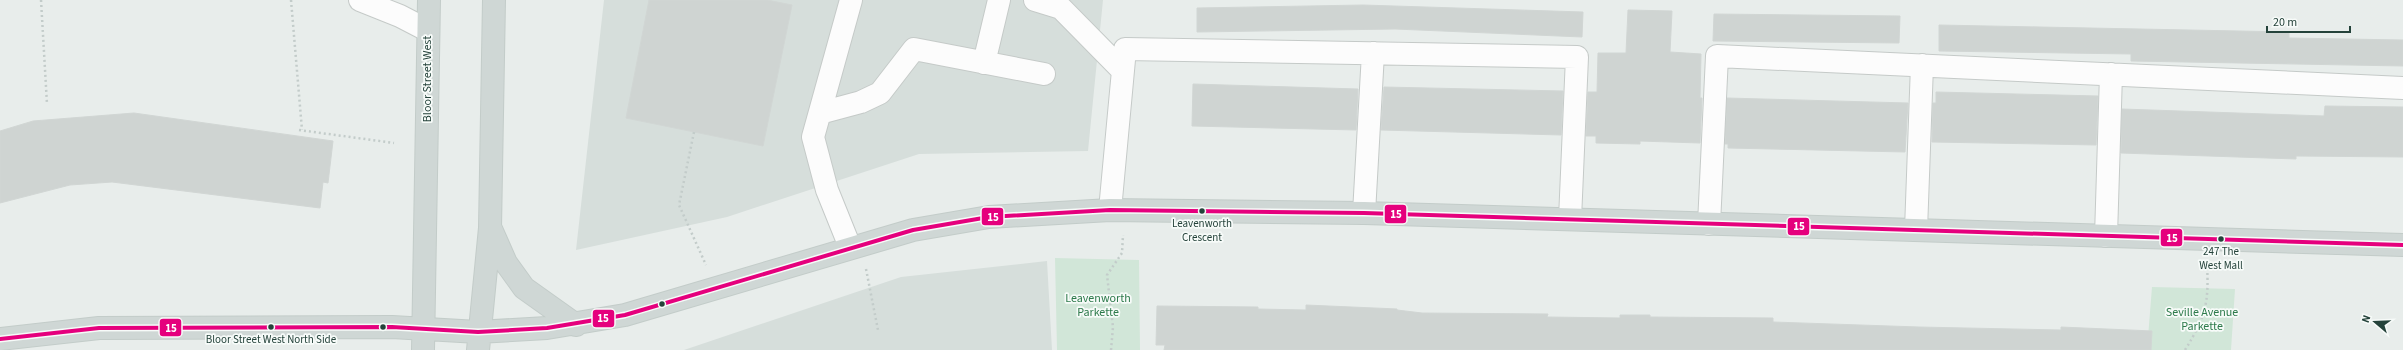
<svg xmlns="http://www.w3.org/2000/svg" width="2403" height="350" viewBox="0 0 2403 350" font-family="'Source Sans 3',sans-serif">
	<rect width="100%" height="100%" fill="#e8edeb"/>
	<path fill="#d6dedb" d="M604 0H1103L1088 151 919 154 727 217 576 250Z
		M1047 261 1052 350H684L901 277Z"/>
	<path fill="#d1e6d8" d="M1055 258 1139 260 1140 350H1057Z
		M2152 287 2235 289 2231 350H2147Z"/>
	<path fill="#cfd4d2" stroke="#d1d6d4" d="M649 0H767L792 5 763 146 626 118Z
		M1363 5 1583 12 1582 37 1395 29 1197 32V8Z
		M1628 10 1672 11 1670 52 1701 54 1700 98H1702L1700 143 1640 141V144L1596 143V136H1586L1588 92H1597L1598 53H1626Z
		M1714 14 1900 16 1899 43 1713 41Z
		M1939 25 2289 32V38L2403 40V66L2131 61V54L1939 51Z
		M1193 84 1358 89 1356 130 1192 126Z
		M1384 87 1563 91 1561 135 1381 130Z
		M1936 92 2098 96 2096 145 1932 142 1933 103H1936Z
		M1727 98 1908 103 1905 152 1728 148V144H1725Z
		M2325 106 2403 107V157L2296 156V159L2121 153 2122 109 2324 116Z
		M134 113 333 141 328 183 323 182 320 208 112 182 70 185 0 203V131L33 121Z
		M1306 305 1397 309V310L1422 313 1548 314 1547 317 1620 318V315H1650V317L1773 318V322L1919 327 2061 330V327L2152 331 2151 350H1164L1165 345H1156L1157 306 1258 307V309L1306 310Z"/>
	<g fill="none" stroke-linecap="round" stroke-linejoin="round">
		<g stroke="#c5cac8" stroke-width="24">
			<path id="minor" d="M360 0 400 16 427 30
				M1035 0 1061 8 1123 71
				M984 63 999 0
				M820 113 861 102 880 93 914 49 1044 74
				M1110 210 1125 49 1577 57 1570 219
				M1364 213 1373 53
				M1709 224 1717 56 2403 88
				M1916 230 1922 65
				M2106 236 2111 74
				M850 247 827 190 813 137 851 0"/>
		</g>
		<g stroke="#c3ccc9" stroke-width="24">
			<path id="major" d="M491 229 506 263 524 288 576 325
				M0 339 99 328 392 327 478 332 547 328 625 315 913 230 989 217 1110 210 1364 213 2403 245
				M423 350 429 0
				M478 350 490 228 494 0"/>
		</g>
		<path stroke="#c3ccca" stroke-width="2.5" stroke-dasharray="2 3" stroke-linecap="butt" d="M41 0 47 104
			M291 0 302 130
			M299 130 394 143
			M694 132 679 205 706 265
			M866 269 878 330
			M1111 350 1113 327 1107 275 1122 253 1123 235
			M2185 350C2206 316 2209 303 2207 264"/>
		<use href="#minor" stroke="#fcfcfc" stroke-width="22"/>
		<use href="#major" stroke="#cfd7d5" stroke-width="22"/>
		<g stroke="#f7fbf9" stroke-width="7">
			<path id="bus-1" d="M0 339 99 328 392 327 478 332 547 328 625 315 913 230 989 217 1110 210 1364 213 2403 245"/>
		</g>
		<use href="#bus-1" stroke="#e5007d" stroke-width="4"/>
	</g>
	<g fill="#24423a" stroke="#f7fbf9" stroke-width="1.5">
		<circle cx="1202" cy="211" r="3.5"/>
		<circle cx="2221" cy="239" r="3.5"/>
		<circle cx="662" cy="304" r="3.5"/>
		<circle cx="271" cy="327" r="3.5"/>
		<circle cx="383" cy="327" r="3.5"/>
	</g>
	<g text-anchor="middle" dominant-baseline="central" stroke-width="3.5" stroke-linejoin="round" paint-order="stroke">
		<g font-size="11" fill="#24423a" stroke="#f7fbf9">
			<text x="1202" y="223">Leavenworth<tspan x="1202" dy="14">Crescent</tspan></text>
			<text x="2221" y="251">247 The<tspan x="2221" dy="14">West Mall</tspan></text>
			<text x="271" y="339">Bloor Street West North Side</text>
		</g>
		<g font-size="12" fill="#24423a" stroke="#f7fbf9">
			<text transform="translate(427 79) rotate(-90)">Bloor Street West</text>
		</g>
		<g font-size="12" fill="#2d7a4b" stroke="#f7fbf9">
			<text x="1098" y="298">Leavenworth<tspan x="1098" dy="14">Parkette</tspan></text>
			<text x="2202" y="312">Seville Avenue<tspan x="2202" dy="14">Parkette</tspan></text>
		</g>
	</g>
	<g stroke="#f7fbf9" stroke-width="1.5">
		<rect x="1384" y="204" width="23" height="20" rx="4" fill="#e5007d"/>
		<rect x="981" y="207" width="23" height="19" rx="4" fill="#e5007d"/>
		<rect x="1787" y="217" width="23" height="19" rx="4" fill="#e5007d"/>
		<rect x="2160" y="228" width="23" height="19" rx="4" fill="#e5007d"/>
		<rect x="592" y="309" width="23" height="19" rx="4" fill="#e5007d"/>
		<rect x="159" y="318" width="23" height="19" rx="4" fill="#e5007d"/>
	</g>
	<g font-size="11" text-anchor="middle" font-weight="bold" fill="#fff">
		<text x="1396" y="218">15</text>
		<text x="993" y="221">15</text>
		<text x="1799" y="230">15</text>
		<text x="2172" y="242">15</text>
		<text x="603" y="322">15</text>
		<text x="171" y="332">15</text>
	</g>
	<g transform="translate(2375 322) rotate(289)" stroke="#f7fbf9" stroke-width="3" paint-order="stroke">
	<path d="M0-3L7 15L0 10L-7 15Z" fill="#24423a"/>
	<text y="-6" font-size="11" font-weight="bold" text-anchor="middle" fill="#24423a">N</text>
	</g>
	<path d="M2267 26v6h83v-6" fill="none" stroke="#24423a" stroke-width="2"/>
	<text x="2273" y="26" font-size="12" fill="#24423a" stroke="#f7fbf9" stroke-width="3" paint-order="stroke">20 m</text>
</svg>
